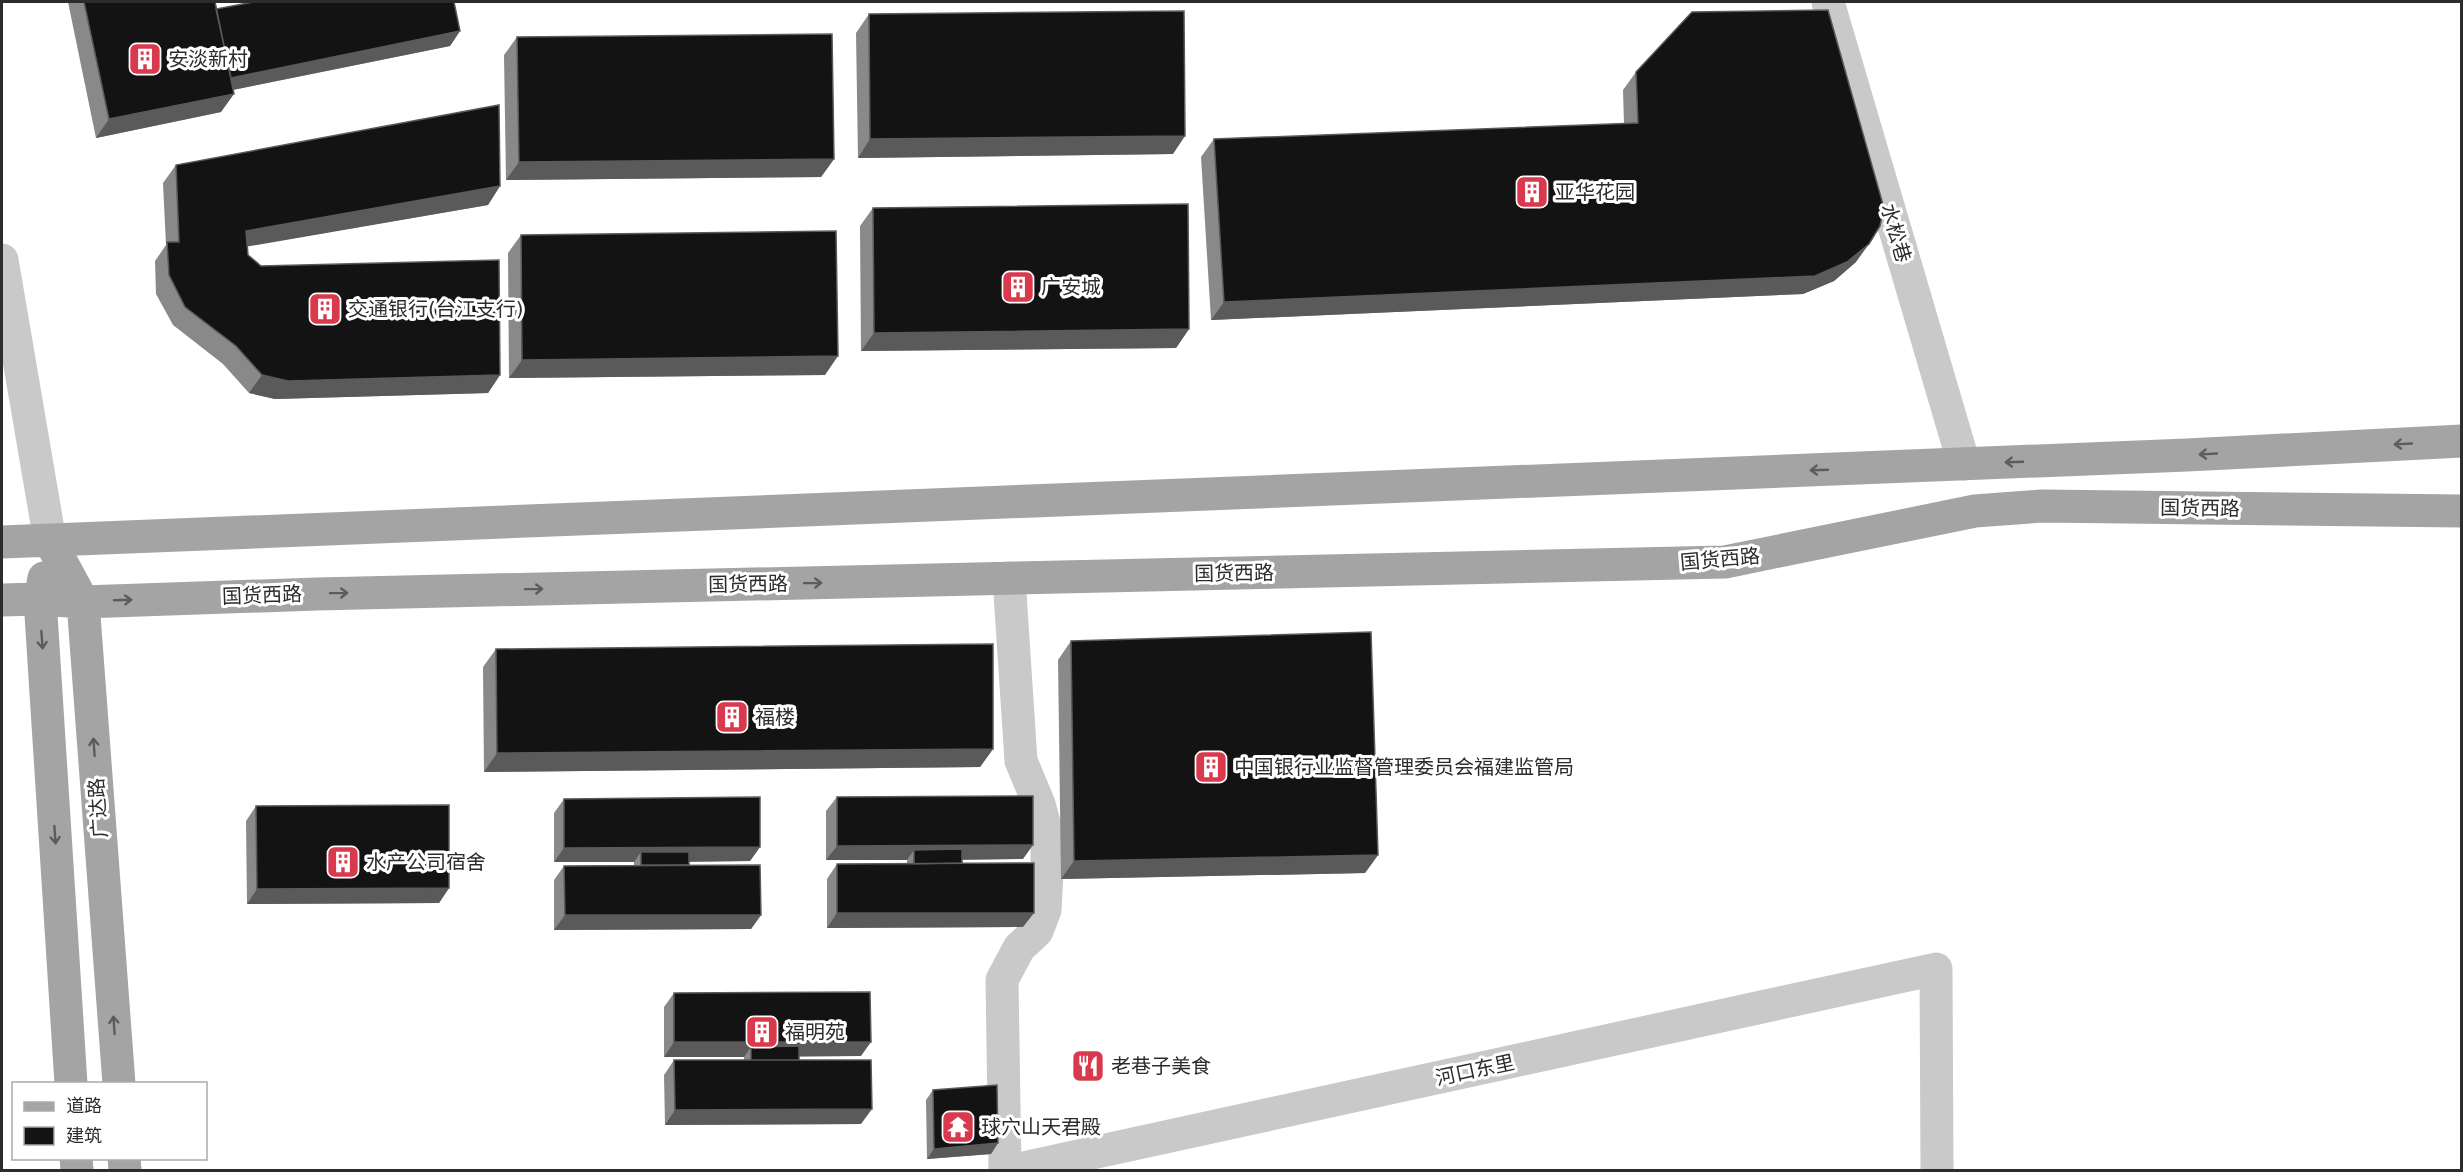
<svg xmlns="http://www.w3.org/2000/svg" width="2463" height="1172" viewBox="0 0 2463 1172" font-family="'DejaVu Sans','Noto Sans SC',sans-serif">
	<rect width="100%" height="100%" fill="#fff"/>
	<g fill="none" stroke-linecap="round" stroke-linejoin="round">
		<path stroke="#c9c9c9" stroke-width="33" d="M1828 2 1964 464
			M2 260 50 541
			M1005 1170 1002 980 1019 948 1037 931 1045 910 1047 873V834L1039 804 1021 761 1009 578
			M1014 1170 1936 969 1937 1170"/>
		<path stroke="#a4a4a4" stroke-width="33" d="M50 541 83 602 119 1084
			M2 542 2187 455 2462 441
			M44 578 40 599 71 1084
			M2 600 40 599 83 602 317 594 1725 562 1975 511 2042 506 2462 511
			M76 1158 77 1170
			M124 1158 125 1170"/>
	</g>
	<path fill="#898989" d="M68 2H215L217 9 460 31 450 46 233 90 221 112 96 138Z
		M869 14 1173 154 858 158 856 33Z
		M517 37 834 159 821 177 506 180 504 55Z
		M1636 72 1856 262 1834 281 1803 294 1211 320 1201 157 1214 139 1624 124 1623 90Z
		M176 165 500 186 488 205 247 246 248 255 261 266 500 375 488 393 275 399 249 393 223 364 173 325 156 294 155 261 166 245 163 183Z
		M873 208 1189 329 1176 348 861 351 860 226Z
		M521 235 825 375 509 378 508 253Z
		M1071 641 1378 855 1365 873 1061 879 1058 660Z
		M496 649 993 749 980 767 484 772 483 667Z
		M837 797 1023 859 962 860V863L1023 927 827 928V879L837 864H907V860H826V811Z
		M564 799 760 847 750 861 689 862V865L761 915 751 929 554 930V880L564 866 634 865V862H554V813Z
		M256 806 449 888 439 903 247 904 246 821Z
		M674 993 861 1056H799V1060L861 1124 665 1125 664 1075 674 1060H744V1057H664V1007Z
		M933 1090 998 1143 991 1154 927 1159 926 1100Z"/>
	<path fill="#5a5a5a" d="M460 31 450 46 217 93 227 79Z
		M234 94 221 112 96 138 109 119Z
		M1185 136 1173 154 858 158 870 139Z
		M834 159 821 177 506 180 519 162Z
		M500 186 488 205 233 249 246 231Z
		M1869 244 1856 262 1834 281 1803 294 1211 320 1224 302Z
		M1189 329 1176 348 861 351 874 333Z
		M838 356 825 375 509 378 522 360Z
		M262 375H500L488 393 275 399 249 393Z
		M993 749 980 767 484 772 497 753Z
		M1033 845 1023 859 914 860V850L907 860H826L837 846Z
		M760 847 750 861 641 862V852L634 862H554L564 848Z
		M1378 855 1365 873 1061 879 1074 861Z
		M449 888 439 903 247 904 257 889Z
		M837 913H1034L1023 927 827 928Z
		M565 915H761L751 929 554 930Z
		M674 1042H871L861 1056 751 1057V1047L744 1057H664Z
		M872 1109 861 1124 665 1125 675 1110Z
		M998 1143 991 1154 927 1159 934 1149Z"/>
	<path fill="#131313" stroke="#5a5a5a" stroke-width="1.5" d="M84 2H215L234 94 109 119Z
		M253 2H454L460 31 231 78 216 9Z
		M1828 10 1884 208 1880 226 1869 244 1847 262 1815 276 1224 302 1214 139 1638 123 1636 72 1692 12Z
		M1184 11 1185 136 870 139 869 14Z
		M832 34 834 159 519 162 517 37Z
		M499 105 500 186 246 231 248 255 261 266 499 260 500 375 288 381 262 375 236 346 185 307 169 275 167 242H179L176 165Z
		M1188 204 1189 329 874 333 873 208Z
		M836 231 838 356 522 360 521 235Z
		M1371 632 1378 855 1074 861 1071 641Z
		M993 644V749L497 753 496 649Z
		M1033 796V845L837 846V797Z
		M760 797V847L564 848V799Z
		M449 805V888L257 889 256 806Z
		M962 849V863L914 864V850Z
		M641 852H689V865H641Z
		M1034 863V913H837V864Z
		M760 865 761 915H565L564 866Z
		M870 992 871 1042H674V993Z
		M799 1046V1060H751V1047Z
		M674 1060H871L872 1109 675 1110Z
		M997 1085 998 1143 934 1149 933 1090Z"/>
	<defs><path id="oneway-shaft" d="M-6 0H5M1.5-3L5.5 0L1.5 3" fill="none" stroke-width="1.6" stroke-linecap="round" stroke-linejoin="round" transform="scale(1.5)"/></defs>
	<g stroke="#5c5c5c">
		<use href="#oneway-shaft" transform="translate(2403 444) rotate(177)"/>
		<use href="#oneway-shaft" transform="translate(2208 454) rotate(177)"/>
		<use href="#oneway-shaft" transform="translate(2014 462) rotate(178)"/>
		<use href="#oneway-shaft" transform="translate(1819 470) rotate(178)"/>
		<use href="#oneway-shaft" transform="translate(813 583) rotate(-1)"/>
		<use href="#oneway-shaft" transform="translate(534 589) rotate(-1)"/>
		<use href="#oneway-shaft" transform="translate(339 593) rotate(-1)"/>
		<use href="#oneway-shaft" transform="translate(123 600) rotate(-2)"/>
		<use href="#oneway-shaft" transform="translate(42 640) rotate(86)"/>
		<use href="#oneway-shaft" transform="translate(94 747) rotate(-94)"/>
		<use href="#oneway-shaft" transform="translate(55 835) rotate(86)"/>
		<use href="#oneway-shaft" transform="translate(114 1025) rotate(-94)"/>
	</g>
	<defs>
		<g id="building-square" transform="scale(1.725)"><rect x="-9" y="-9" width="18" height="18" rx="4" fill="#d8394d" stroke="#fff"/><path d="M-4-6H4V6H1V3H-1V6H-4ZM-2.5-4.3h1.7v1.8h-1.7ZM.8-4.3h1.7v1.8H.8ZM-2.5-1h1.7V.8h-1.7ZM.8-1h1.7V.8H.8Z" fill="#fff"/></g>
		<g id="restaurant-square" transform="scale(1.725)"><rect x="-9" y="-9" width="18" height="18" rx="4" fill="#d8394d" stroke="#fff"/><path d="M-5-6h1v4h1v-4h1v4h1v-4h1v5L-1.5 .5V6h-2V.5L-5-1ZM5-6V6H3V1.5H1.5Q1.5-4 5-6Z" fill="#fff"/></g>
		<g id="temple-square" transform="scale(1.725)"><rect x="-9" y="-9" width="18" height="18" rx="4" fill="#d8394d" stroke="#fff"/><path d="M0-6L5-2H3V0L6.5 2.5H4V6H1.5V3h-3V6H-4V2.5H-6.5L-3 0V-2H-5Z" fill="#fff"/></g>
	</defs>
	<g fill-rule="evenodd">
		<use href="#building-square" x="145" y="59"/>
		<use href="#building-square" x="1532" y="192"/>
		<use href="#building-square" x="1018" y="287"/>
		<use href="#building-square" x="325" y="309"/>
		<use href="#building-square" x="732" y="717"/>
		<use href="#building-square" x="1211" y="767"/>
		<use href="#building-square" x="343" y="862"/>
		<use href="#building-square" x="762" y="1032"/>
		<use href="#restaurant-square" x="1088" y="1066"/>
		<use href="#temple-square" x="958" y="1127"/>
	</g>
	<g text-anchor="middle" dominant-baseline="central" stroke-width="6" stroke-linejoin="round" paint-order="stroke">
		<g font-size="20" fill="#2c2c2c" stroke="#fff" text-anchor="start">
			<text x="168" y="59">安淡新村</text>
			<text x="1555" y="192">亚华花园</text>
			<text x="1041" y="287">广安城</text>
			<text x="348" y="309">交通银行(台江支行)</text>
			<text x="755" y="717">福楼</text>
			<text x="1234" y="767">中国银行业监督管理委员会福建监管局</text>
			<text x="366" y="862">水产公司宿舍</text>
			<text x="785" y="1032">福明苑</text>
			<text x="1111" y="1066">老巷子美食</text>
			<text x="981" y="1127">球穴山天君殿</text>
		</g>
		<g font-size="20" fill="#2c2c2c" stroke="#fff">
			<text transform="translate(1896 233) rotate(74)">水松巷</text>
			<text transform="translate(2200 508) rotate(1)">国货西路</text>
			<text transform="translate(1720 559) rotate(-5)">国货西路</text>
			<text transform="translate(1234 573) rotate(-1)">国货西路</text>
			<text transform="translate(748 584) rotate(-1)">国货西路</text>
			<text transform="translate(262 595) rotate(-2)">国货西路</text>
			<text transform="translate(98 808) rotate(-94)">广达路</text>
			<text transform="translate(1475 1070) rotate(-12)">河口东里</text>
		</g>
	</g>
	<rect width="2463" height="1172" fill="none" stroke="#2c2c2c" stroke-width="6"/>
	<rect x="12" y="1082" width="195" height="78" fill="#ffffff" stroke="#ababab" stroke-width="1.5"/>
	<rect x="24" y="1102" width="30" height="9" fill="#a4a4a4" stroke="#ababab" stroke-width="1.5"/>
	<text x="66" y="1112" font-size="18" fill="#2c2c2c">道路</text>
	<rect x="24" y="1127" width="30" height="18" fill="#131313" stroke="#ababab" stroke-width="1.5"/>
	<text x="66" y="1142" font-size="18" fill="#2c2c2c">建筑</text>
</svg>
